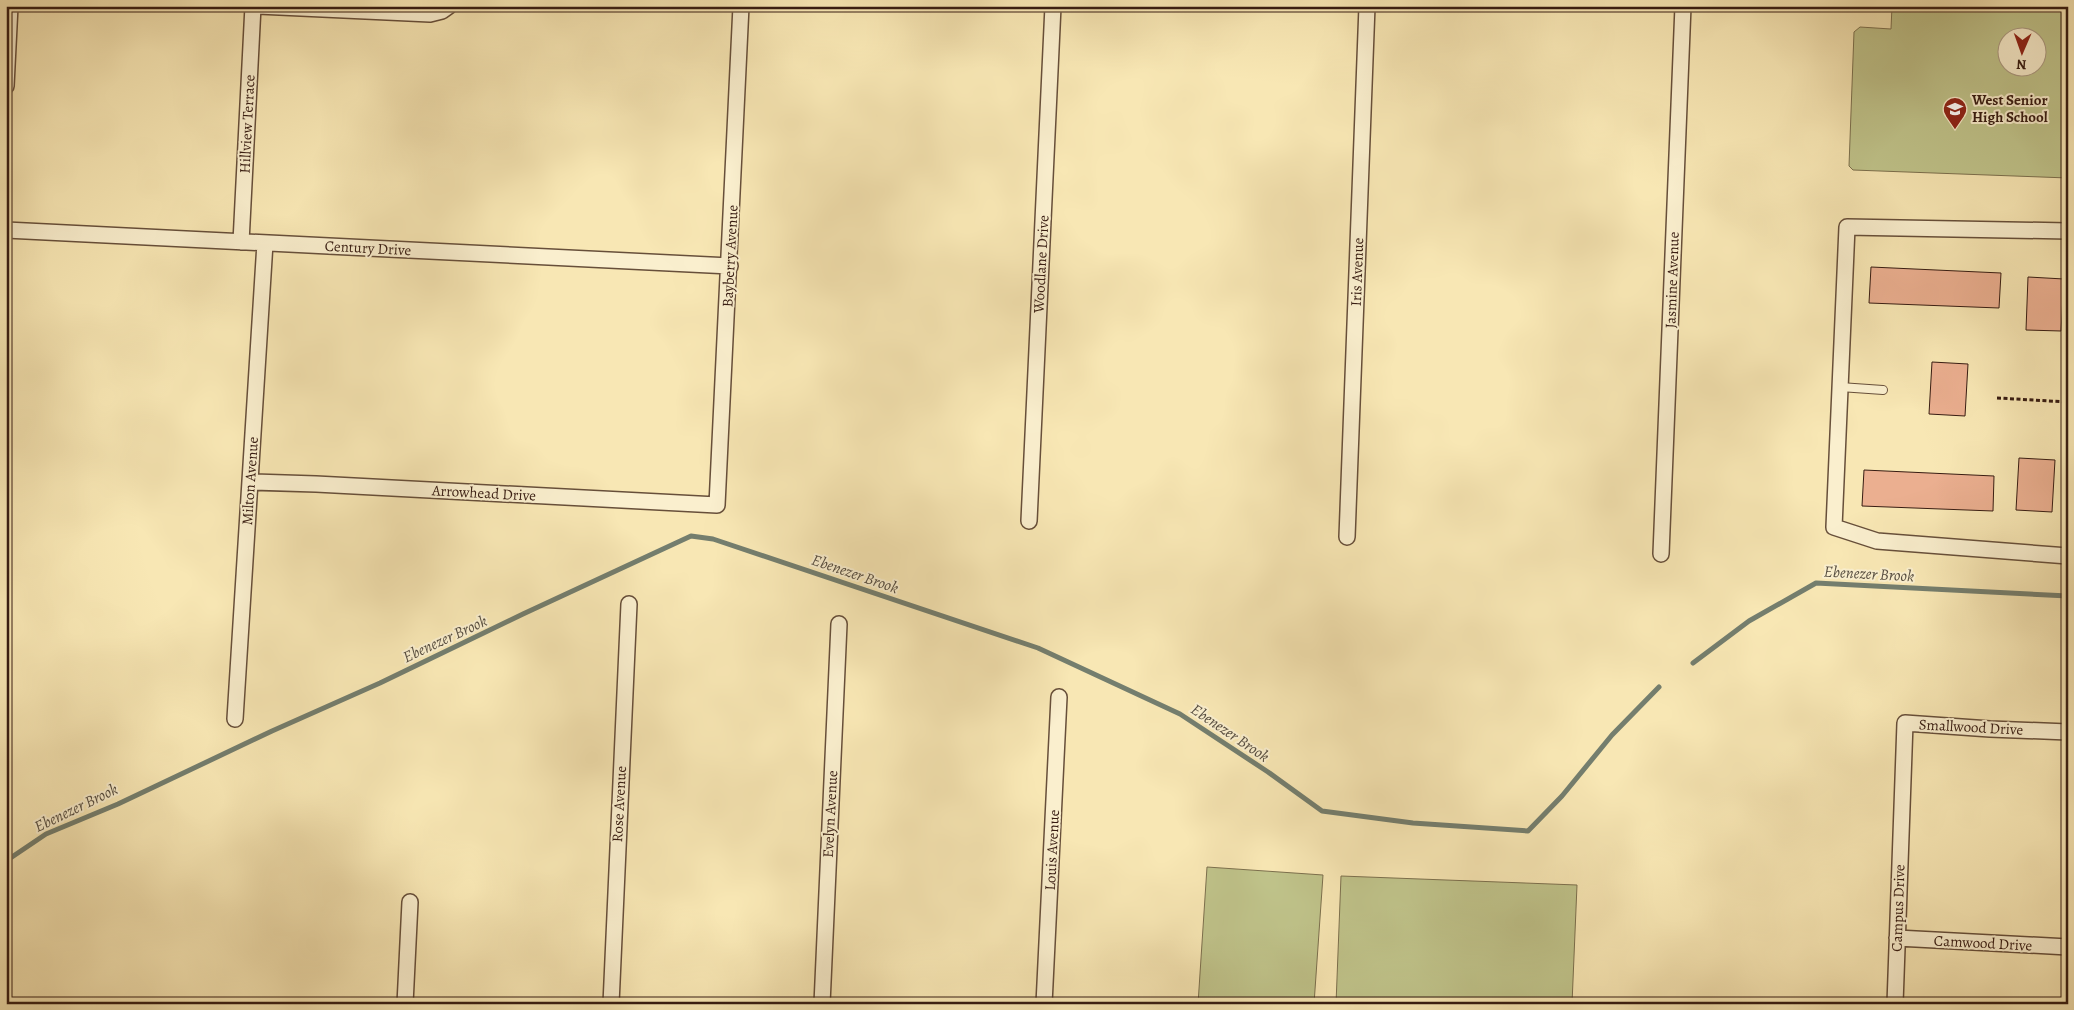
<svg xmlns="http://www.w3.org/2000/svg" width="2074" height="1010" viewBox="0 0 2074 1010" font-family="Alegreya,serif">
	<rect width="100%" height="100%" fill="#f8e7b4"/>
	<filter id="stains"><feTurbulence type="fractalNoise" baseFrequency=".004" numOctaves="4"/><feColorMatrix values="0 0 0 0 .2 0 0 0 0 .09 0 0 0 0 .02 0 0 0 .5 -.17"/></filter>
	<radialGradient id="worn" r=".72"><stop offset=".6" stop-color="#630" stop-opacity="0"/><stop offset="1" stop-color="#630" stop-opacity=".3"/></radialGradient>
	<path fill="#c0c48b" stroke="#7c704e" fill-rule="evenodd" d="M1892 6H2068V178L1853 170 1849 166 1854 32 1860 27 1891 29ZM2006 38H2036V68H2006Z
		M1207 867 1323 875 1314 1004H1198Z
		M1341 876 1577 885 1572 1004H1336Z"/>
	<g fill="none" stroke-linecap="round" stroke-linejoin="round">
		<path stroke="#747e6e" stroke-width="5" d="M1693 663 1749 621 1816 583 2068 596
			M6 861 46 834 118 804 272 731 380 683 523 614 691 536 713 539 1038 648 1180 714 1268 772 1322 811 1413 823 1528 831 1562 796 1612 735 1659 687"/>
	</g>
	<path fill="#ebaf90" stroke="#371c12" d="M1871 267 2001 273 1999 308 1869 303Z
		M2028 277 2064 279 2061 331 2026 330Z
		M1932 362 1968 364 1965 416 1929 414Z
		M2019 458 2055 460 2052 512 2016 510Z
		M1864 470 1994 476 1993 511 1862 506Z"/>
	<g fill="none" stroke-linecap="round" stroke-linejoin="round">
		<g stroke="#674f3a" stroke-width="10">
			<path id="service" d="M1840 387 1883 390"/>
		</g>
		<g stroke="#674f3a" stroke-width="18">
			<path id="minor" d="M258 6 430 14 442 11 449 6
				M6 86 10 6
				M6 230 730 266
				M2068 231 1847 227 1834 527 1877 541 2068 556
				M241 242 253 6
				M250 482 316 484 717 505 741 6
				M1029 521 1053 6
				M1347 537 1367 6
				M1661 554 1683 6
				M235 719 265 243
				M1897 938 2068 947
				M405 1004 410 902
				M611 1004 629 604
				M822 1004 839 624
				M1044 1004 1059 697
				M1895 1004 1905 723 1990 729 2068 732"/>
		</g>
		<path stroke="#371c12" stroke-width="3" stroke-dasharray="4 2.5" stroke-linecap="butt" d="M1997 398 2068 402"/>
		<use href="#service" stroke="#faefce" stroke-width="8"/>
		<use href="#minor" stroke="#faefce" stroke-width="15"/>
	</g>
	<defs>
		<g id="school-pin" transform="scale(1.25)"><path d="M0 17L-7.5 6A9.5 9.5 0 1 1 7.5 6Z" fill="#8f2418" stroke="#faefce"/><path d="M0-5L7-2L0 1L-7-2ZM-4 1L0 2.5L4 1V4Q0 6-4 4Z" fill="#fff"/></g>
	</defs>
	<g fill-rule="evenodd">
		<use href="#school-pin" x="1955" y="109"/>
	</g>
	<g text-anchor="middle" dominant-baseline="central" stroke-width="4" stroke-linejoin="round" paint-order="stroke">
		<g font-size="15" font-weight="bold" fill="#371c12" stroke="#faefce" text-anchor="start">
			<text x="1972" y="100">West Senior<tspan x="1972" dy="17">High School</tspan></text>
		</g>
		<g font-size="15" fill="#371c12" stroke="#faefce">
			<text transform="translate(247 124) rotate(-87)">Hillview Terrace</text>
			<text transform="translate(368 248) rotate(3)">Century Drive</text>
			<text transform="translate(730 256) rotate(-87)">Bayberry Avenue</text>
			<text transform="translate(1041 264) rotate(-87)">Woodlane Drive</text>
			<text transform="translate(1357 272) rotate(-88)">Iris Avenue</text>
			<text transform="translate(1672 280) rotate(-88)">Jasmine Avenue</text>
			<text transform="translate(250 481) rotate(-86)">Milton Avenue</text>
			<text transform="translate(484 493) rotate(3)">Arrowhead Drive</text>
			<text transform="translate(1971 727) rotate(3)">Smallwood Drive</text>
			<text transform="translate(619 804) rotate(-87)">Rose Avenue</text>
			<text transform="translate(830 814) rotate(-87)">Evelyn Avenue</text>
			<text transform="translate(1052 850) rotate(-87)">Louis Avenue</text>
			<text transform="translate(1898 908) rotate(-88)">Campus Drive</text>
			<text transform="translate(1983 943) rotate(3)">Camwood Drive</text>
		</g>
		<g font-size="16" font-style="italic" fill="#564d40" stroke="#faefce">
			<text transform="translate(855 574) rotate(19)">Ebenezer Brook</text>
			<text transform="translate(1869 574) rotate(3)">Ebenezer Brook</text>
			<text transform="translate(445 639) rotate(-25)">Ebenezer Brook</text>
			<text transform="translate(1230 733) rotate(34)">Ebenezer Brook</text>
			<text transform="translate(76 808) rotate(-26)">Ebenezer Brook</text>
		</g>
	</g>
	<rect width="2074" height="1010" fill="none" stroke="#f8e7b4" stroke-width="25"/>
	<rect x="8" y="8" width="2059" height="995" fill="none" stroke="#371c12" stroke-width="2.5"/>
	<rect x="12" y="12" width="2049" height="985" fill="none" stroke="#371c12"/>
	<g transform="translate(2022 52) rotate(182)"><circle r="24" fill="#faefce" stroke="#ac9b83"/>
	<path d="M0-4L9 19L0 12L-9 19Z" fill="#8f2418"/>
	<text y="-8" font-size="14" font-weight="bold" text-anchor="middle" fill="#371c12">N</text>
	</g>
	<rect width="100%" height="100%" filter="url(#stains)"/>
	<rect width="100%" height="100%" fill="url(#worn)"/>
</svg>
